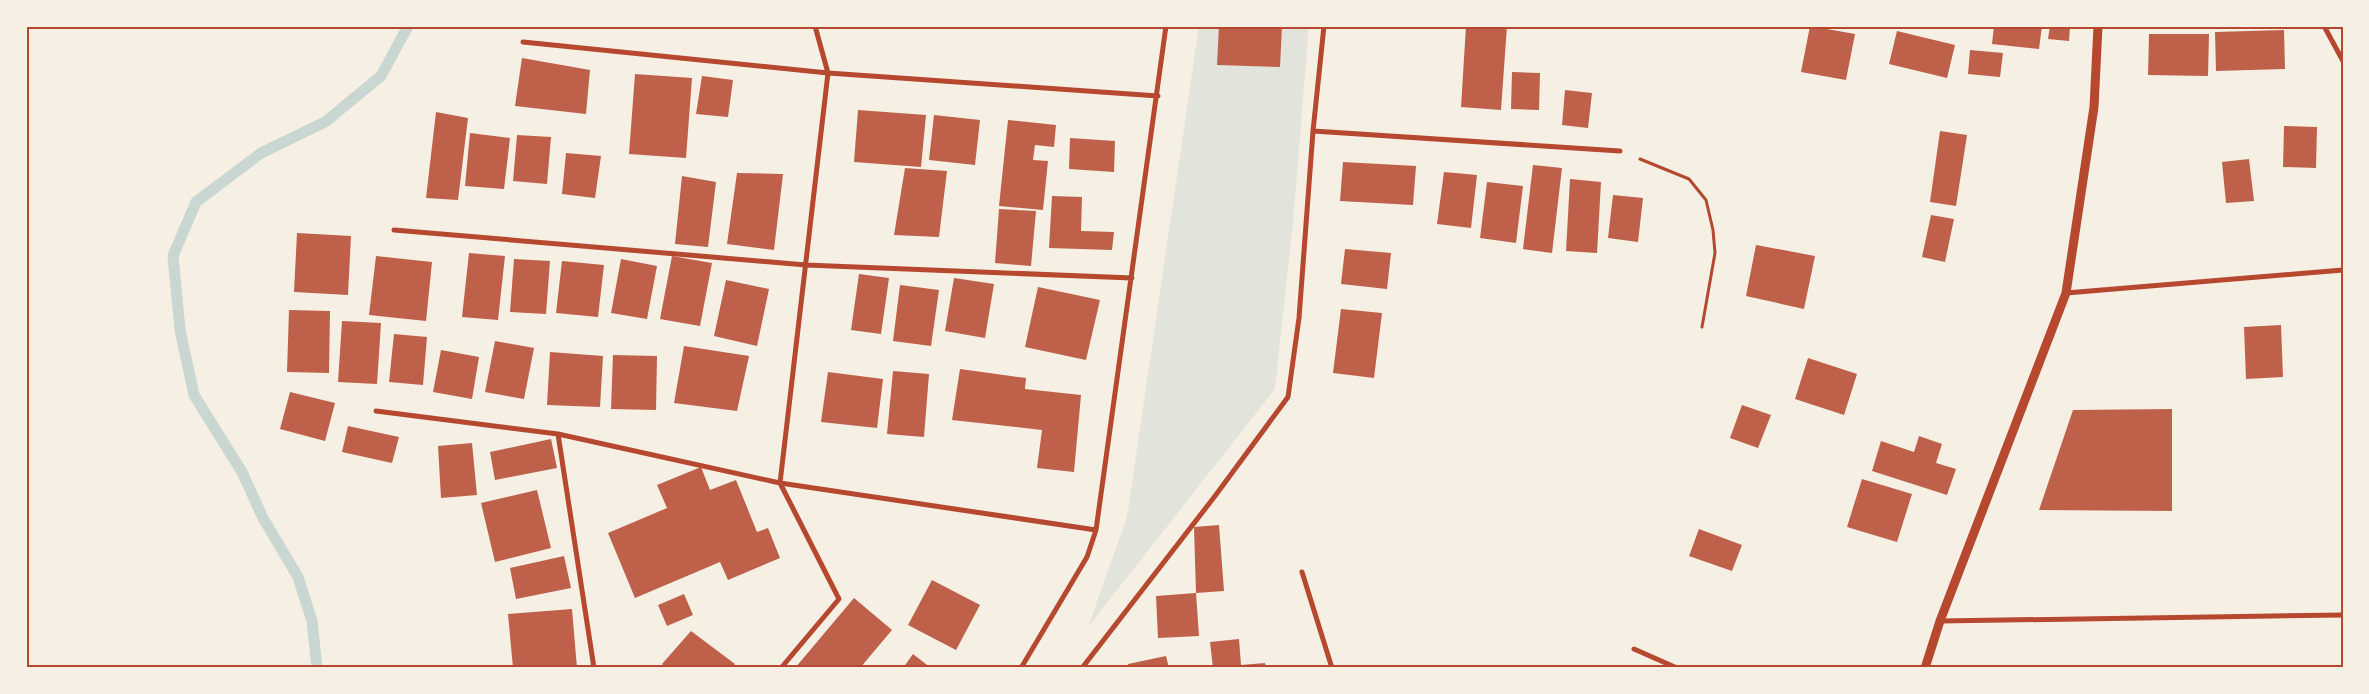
<svg xmlns="http://www.w3.org/2000/svg" width="2369" height="694" viewBox="0 0 2369 694" font-family="'Space Grotesk',sans-serif">
	<rect width="100%" height="100%" fill="#f6efe4"/>
	<path fill="#e2e4dc" d="M1199 26H1309L1293 222 1275 389 1088 627 1127 517Z"/>
	<g fill="none" stroke-linecap="round" stroke-linejoin="round">
		<path stroke="#c9d6d2" stroke-width="11" d="M317 668 312 621 298 577 263 518 242 472 194 395 180 330 173 256 196 202 261 153 325 122 381 76 408 26"/>
	</g>
	<path fill="#bf614a" d="M1219 26H1282L1280 67 1217 65Z
		M1466 26H1507L1501 110 1461 107Z
		M1810 26 1855 34 1846 80 1801 72Z
		M1994 26H2042L2039 49 1992 44Z
		M2050 26H2070L2069 41 2048 39Z
		M2284 30 2285 69 2216 71 2215 32Z
		M1897 31 1955 45 1947 78 1889 64Z
		M2149 34H2209L2208 76 2148 75Z
		M1970 50 2003 53 2000 77 1968 74Z
		M522 58 590 70 586 114 515 106Z
		M1512 72 1540 73 1539 110 1511 109Z
		M635 74 692 78 686 158 629 154Z
		M702 76 733 80 728 117 696 114Z
		M1565 90 1592 93 1588 128 1562 125Z
		M858 110 926 115 921 167 854 162Z
		M436 112 468 118 458 200 426 198Z
		M934 115 980 120 975 165 929 160Z
		M1008 120 1056 125 1054 147 1035 145 1033 160 1048 161 1043 210 999 206Z
		M2284 126 2317 127 2316 168 2283 167Z
		M1940 131 1967 135 1956 206 1930 202Z
		M470 133 510 138 504 189 465 186Z
		M517 135 551 137 547 184 513 181Z
		M1070 138 1115 141 1114 172 1069 169Z
		M566 153 601 156 595 198 562 194Z
		M2249 159 2254 201 2226 203 2222 162Z
		M1343 162 1416 166 1413 205 1340 201Z
		M1533 165 1562 168 1552 253 1523 249Z
		M905 168 947 171 939 237 894 235Z
		M1444 172 1477 175 1471 228 1437 224Z
		M737 173 783 174 774 250 727 244Z
		M682 176 716 182 708 247 675 244Z
		M1570 179 1601 182 1597 253 1566 251Z
		M1487 182 1523 186 1516 243 1480 238Z
		M1613 195 1643 198 1638 242 1608 238Z
		M1052 196 1082 197 1081 231 1114 232 1112 250 1049 248Z
		M999 209 1036 211 1031 266 995 263Z
		M1931 215 1954 219 1945 262 1922 257Z
		M297 233 351 236 348 295 294 292Z
		M1756 245 1815 256 1804 309 1746 296Z
		M1345 249 1391 253 1387 289 1341 284Z
		M469 253 505 256 498 320 462 317Z
		M376 256 432 262 426 321 369 315Z
		M672 256 712 263 700 326 660 319Z
		M514 259 550 261 546 314 510 312Z
		M621 259 657 266 647 319 611 313Z
		M562 261 604 265 598 317 556 313Z
		M859 274 889 278 881 334 851 330Z
		M954 278 994 284 985 338 945 331Z
		M726 280 769 289 757 346 714 336Z
		M900 285 939 290 931 346 893 341Z
		M1038 287 1100 300 1086 360 1025 347Z
		M1341 309 1382 313 1374 378 1333 373Z
		M289 310 330 311 329 373 287 372Z
		M342 321 381 323 377 384 338 382Z
		M2281 325 2283 377 2246 379 2244 327Z
		M394 334 427 337 423 385 389 382Z
		M495 341 534 348 524 399 485 392Z
		M684 346 749 356 737 411 674 403Z
		M441 350 479 357 472 399 433 392Z
		M550 352 603 356 600 407 547 405Z
		M613 355 657 356 656 410 611 409Z
		M1808 358 1857 374 1844 415 1795 399Z
		M960 369 1026 378 1025 389 1081 395 1074 472 1037 468 1042 430 952 420Z
		M893 371 929 374 924 437 887 434Z
		M828 372 883 379 877 428 821 422Z
		M290 392 335 403 325 441 280 429Z
		M1742 405 1771 415 1758 448 1730 438Z
		M2172 409V511L2039 510 2073 410Z
		M348 426 399 437 392 463 342 452Z
		M1919 436 1942 444 1936 463 1956 469 1947 495 1872 471 1881 441 1914 452Z
		M551 439 557 468 495 480 490 452Z
		M472 443 477 495 441 498 438 446Z
		M701 467 710 490 736 480 757 532 768 528 780 558 728 580 720 562 635 598 608 533 667 508 657 485Z
		M1862 479 1912 494 1897 542 1847 527Z
		M537 490 551 548 495 562 481 503Z
		M1219 525 1224 591 1196 593 1194 527Z
		M1699 529 1742 545 1732 571 1689 556Z
		M564 556 571 588 516 599 510 568Z
		M932 580 980 605 956 650 908 625Z
		M1196 593 1199 636 1158 638 1156 596Z
		M684 594 693 615 667 626 658 605Z
		M854 598 892 630 860 668H795Z
		M572 609 577 668H513L508 614Z
		M691 631 735 664 732 668H667L662 664Z
		M1239 639 1241 665 1265 663 1266 668H1213L1210 642Z
		M913 654 931 668H903Z
		M1166 656 1169 668H1128V664Z"/>
	<g fill="none" stroke-linecap="round" stroke-linejoin="round">
		<path stroke="#b5482f" stroke-width="3" d="M1640 159 1689 179 1706 200 1713 230 1715 253 1702 327"/>
		<path stroke="#b5482f" stroke-width="5" d="M2324 26 2343 61
			M523 42 828 73 1158 96
			M1313 131 1620 151
			M394 230 806 265 1132 278
			M2066 293 2343 270
			M376 411 558 434
			M1302 572 1332 668
			M1940 621 2343 615
			M1634 649 1677 668
			M594 668 558 434 780 483 1096 530
			M781 668 839 599 780 483 828 73 815 26
			M1021 668 1087 557 1096 530 1166 26
			M1082 668 1215 496 1288 397 1299 318 1313 131 1324 26"/>
		<path stroke="#b5482f" stroke-width="9" d="M1925 668 1940 621 2066 293 2094 107 2098 26"/>
	</g>
	<rect width="2369" height="694" fill="none" stroke="#f6efe4" stroke-width="55"/>
	<rect x="28" y="28" width="2314" height="638" fill="none" stroke="#b5482f" stroke-width="2"/>
</svg>
